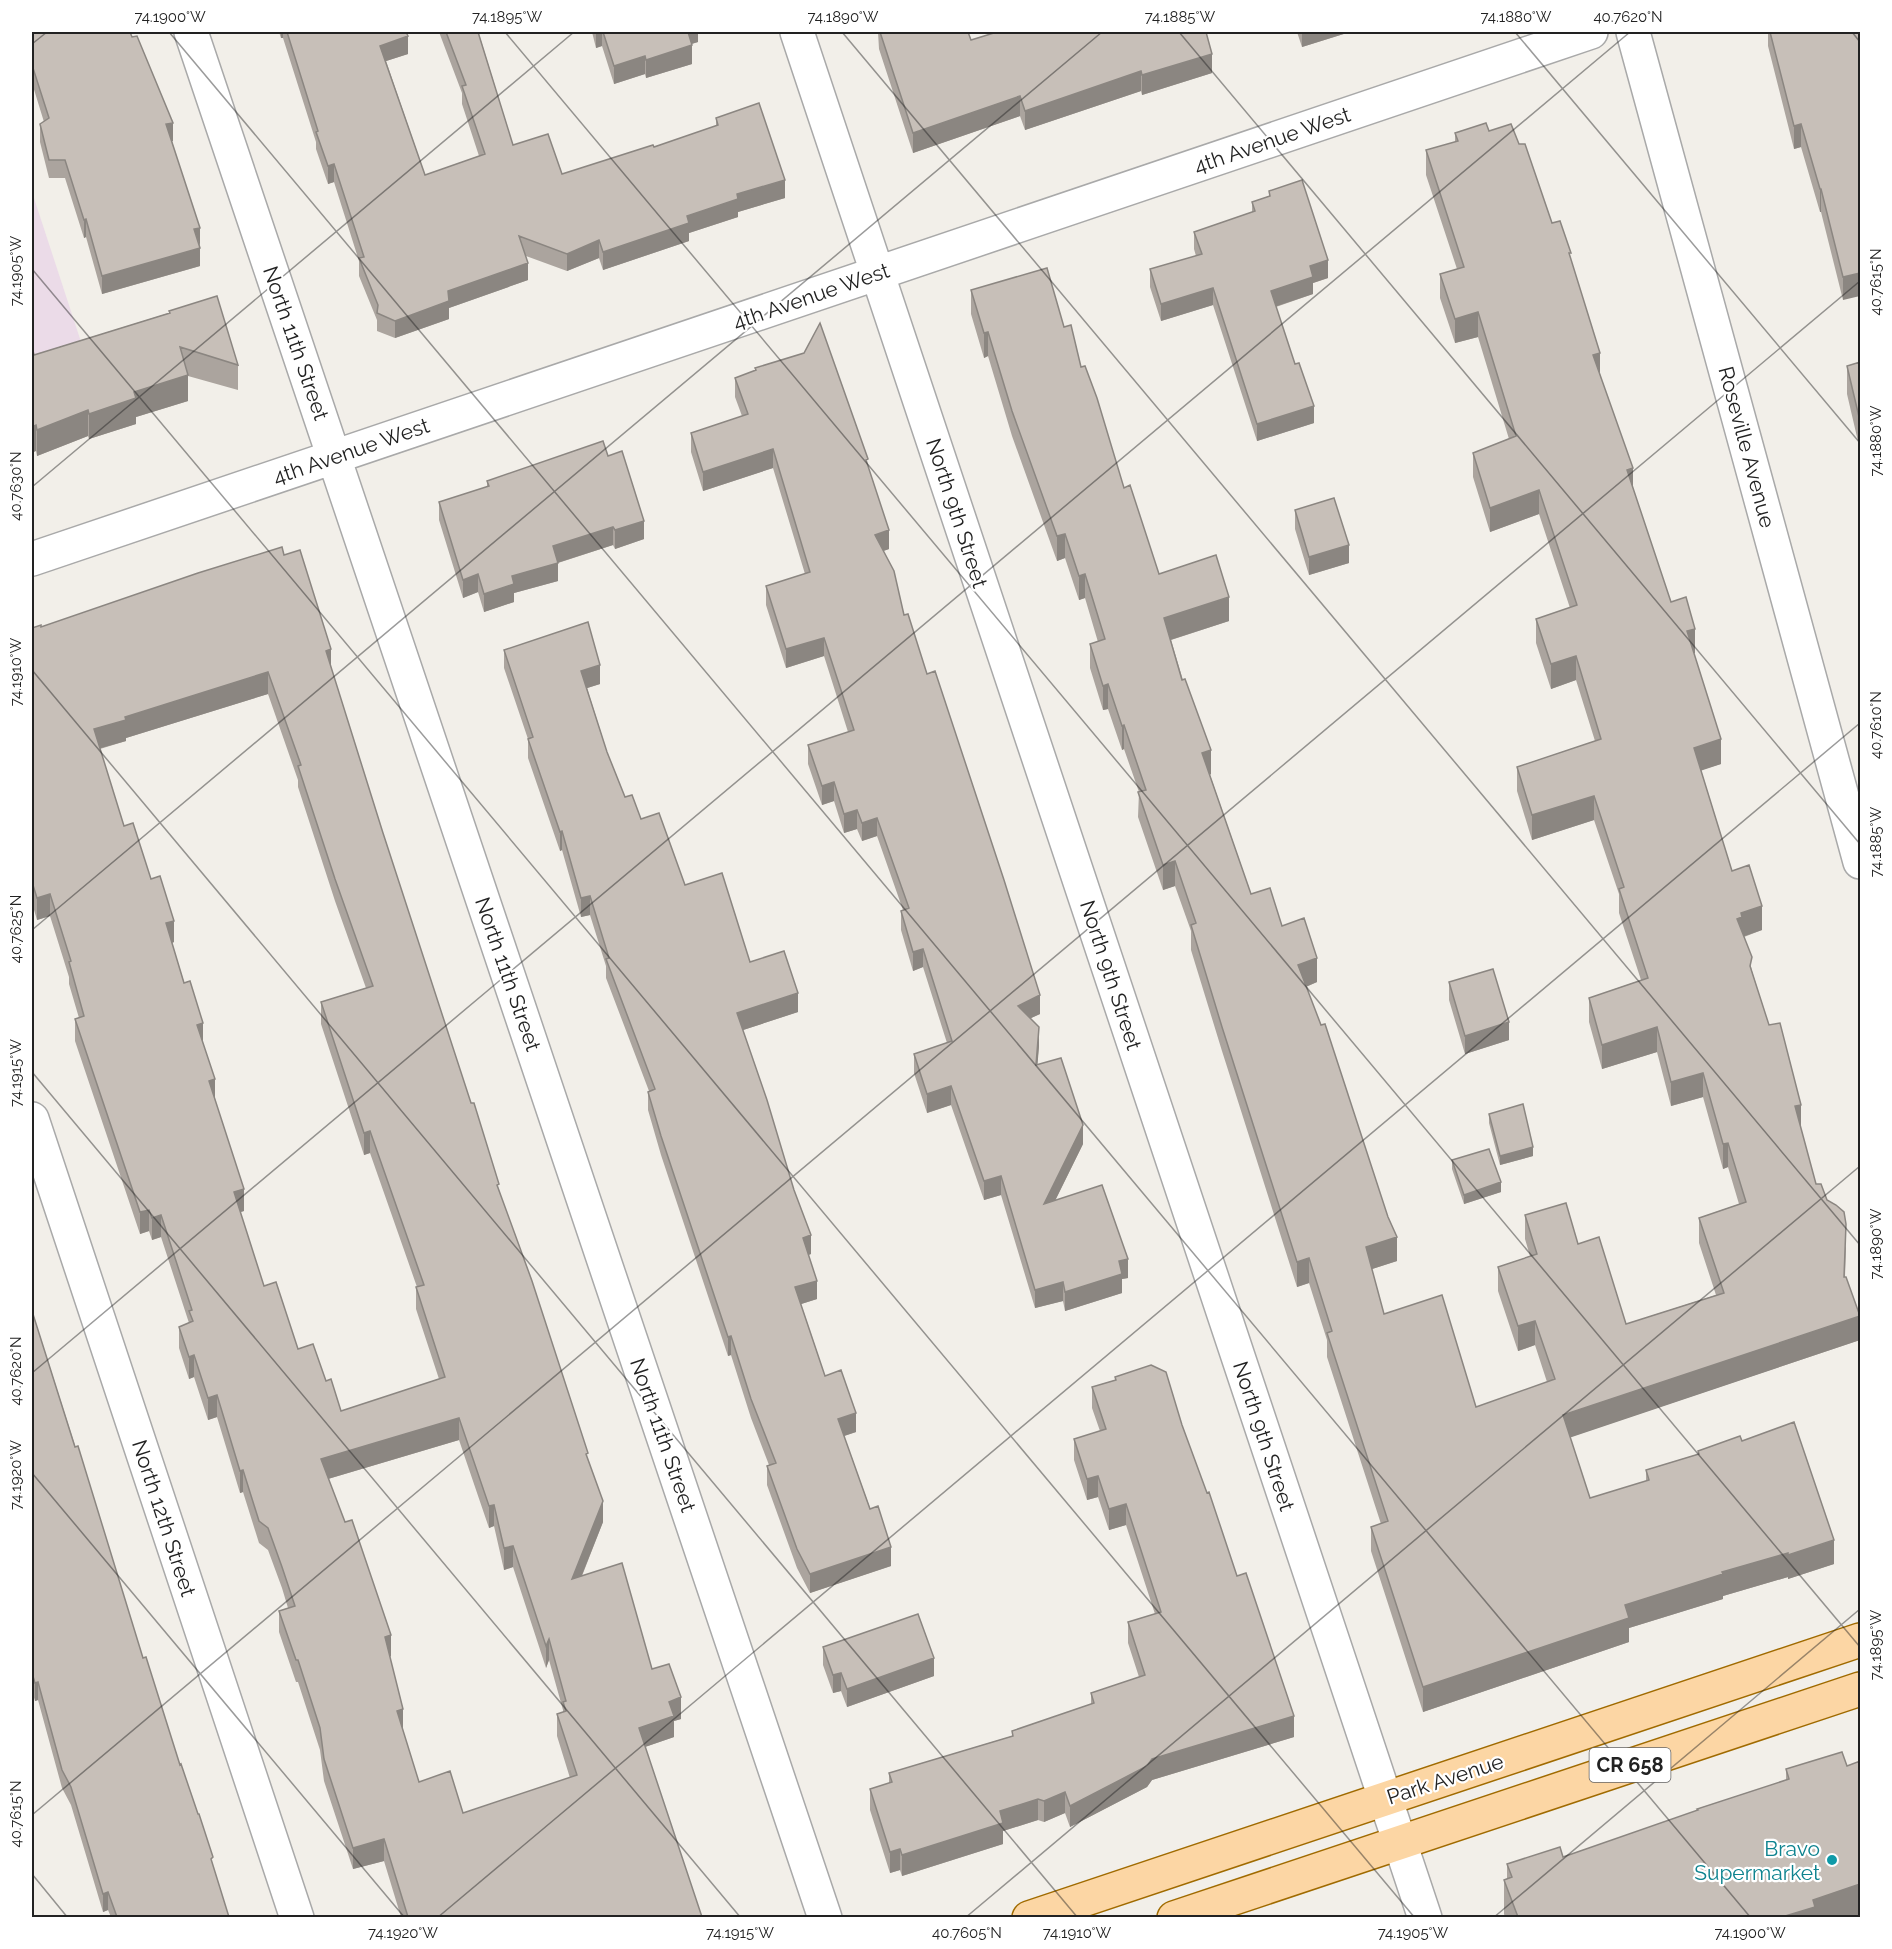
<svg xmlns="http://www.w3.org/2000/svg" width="1892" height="1949" viewBox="0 0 1892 1949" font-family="Raleway,sans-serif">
	<rect width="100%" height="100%" fill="#f2efe9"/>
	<path fill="#ebdbe8" d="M32 192 84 351 32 368Z"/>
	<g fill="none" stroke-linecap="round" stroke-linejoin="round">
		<g stroke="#a9a9a9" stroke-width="36">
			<path id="minor" d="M191 32 825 1918
				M797 32 1425 1918
				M1633 32 1860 862
				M32 559 1591 32
				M32 1119 297 1918"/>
		</g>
		<g stroke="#a06b00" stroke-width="36">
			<path id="major" d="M1029 1918 1860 1640
				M1174 1918 1860 1689"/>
		</g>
		<use href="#minor" stroke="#fff" stroke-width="33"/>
		<use href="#major" stroke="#fcd6a4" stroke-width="33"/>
	</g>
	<path fill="#aba49e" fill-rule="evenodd" d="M32 32 173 141H172L200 246V266L102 294 86 237 84 238 65 178H49L40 142V124L44 122 32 83Z
		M279 32H406L408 54 386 61 425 175 479 156 462 104V93L439 32H479V34L513 145 562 174 654 147 716 126V118L785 198 738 212V217L689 233V241L603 270 599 258 567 271 526 256 528 280 449 308V319L395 338 377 331V320L359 276V261L334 182 328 184 316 149V142L283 38H281Z
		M592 32H698V42L692 44V64L646 78 645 74 614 84 602 46 596 48Z
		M878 32H968L971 40 1212 73 1142 95 1141 91 1025 130 1020 116 913 153 879 49Z
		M1297 32H1350L1302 47Z
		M1768 32H1860L1843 300 1821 212H1820L1801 147 1794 149 1768 46Z
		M1489 131 1519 144 1552 223 1571 260 1600 374 1633 488 1671 602 1695 653H1694L1721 764 1701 770 1732 871 1762 930 1744 937 1752 971 1801 1129 1816 1184 1846 1248 1845 1277 1860 1340 1570 1437 1590 1498 1646 1481V1470L1698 1454V1451L1742 1441 1834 1564 1788 1579V1577L1723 1596V1599L1629 1628V1642L1423 1712 1371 1551V1527L1381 1524 1327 1357V1340L1309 1283 1297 1287 1222 1051 1191 950V931L1175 886 1163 890 1138 817 1139 792 1124 749 1122 750 1108 709 1103 710 1090 668V644L1098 642 1085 598 1079 600 1065 558 1057 561 1012 436 988 356 984 358 971 314V290L1064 327 1081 367 1124 488 1159 574 1229 621 1171 640 1211 774 1210 775 1251 894 1282 926 1317 982 1306 987 1397 1261 1372 1269 1384 1314 1476 1407 1547 1382 1535 1345 1518 1351 1498 1291V1267L1530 1256 1525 1239V1215L1578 1244 1626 1324 1716 1295 1699 1243V1218L1739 1204 1728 1167 1723 1169 1703 1097 1671 1106 1657 1052 1602 1069 1589 1022V998L1641 980 1619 913V894L1594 820 1532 840 1517 791V767L1595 741 1576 680 1551 689 1536 643V619L1570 608 1539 514 1490 532 1473 477V453L1509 439 1478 337 1455 343 1440 298V274L1457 269 1426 175V150L1455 142V133Z
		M1269 191 1328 278 1313 283V294L1276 307 1314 423 1257 441 1213 305 1161 321 1150 287V269L1196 256 1194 249V232L1252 212V202L1269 196Z
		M169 313 238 365V390L188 376V401L136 417V424L89 439 88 436 37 456 36 451 34 355Z
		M1860 362V450L1847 394V366Z
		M755 368 868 466 889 549 883 551 904 615 927 674 1040 1014 1031 1018 1039 1046 1037 1065 1083 1144 1055 1201 1128 1278 1122 1279V1293L1065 1311 1063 1301 1035 1308 1001 1195 984 1200 951 1105 927 1113 914 1073V1054L947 1043 923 967 913 971 901 930V911L903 910 877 836 862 841 857 829 844 833 834 801 822 805 808 764V745L848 732 824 656 786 668 766 605V586L805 574 773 468 703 491 691 452V433L742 416 735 397V378L755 371Z
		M608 456 644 539 615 549 613 545 558 563V581L514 593V602L484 612 478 592 463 598 439 520V502L487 487V481Z
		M1295 510 1349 563 1309 575 1295 529Z
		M284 555 331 667 383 833 499 1190 588 1460 603 1522 582 1576 652 1669 681 1719 674 1721V1737L645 1747 702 1917H401L384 1861 353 1869 324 1781 320 1750 298 1682H296L279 1632V1611L288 1608 282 1588 268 1550 259 1543 243 1492 240 1493 217 1417 208 1420 194 1377 189 1379 179 1348V1327L189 1323 161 1237 152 1240 149 1231 140 1234 75 1041V1019L79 1018 69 984V977L50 916 37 920 32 903V628L41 627ZM268 694 298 780V787L335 901 366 988 321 1002V1024L364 1155 370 1153 417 1287H416V1309L439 1379 341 1411 326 1381 298 1349 264 1286 240 1212 244 1211 215 1099 203 1044 172 943 174 942 151 879 124 826 100 749 126 741V738ZM459 1440 489 1528 494 1526 504 1570 513 1567 546 1668 549 1660 563 1710V1712L557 1714V1736L570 1778 463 1813 419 1782 403 1731 390 1657 391 1656 328 1479Z
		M504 650 600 684 587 688 607 752 625 797 641 819 685 885 750 962 798 1012 743 1030 811 1254 808 1255 817 1299 801 1304 825 1376 856 1432 844 1436 891 1566 810 1593 797 1568 767 1485V1466L769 1465 751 1418 731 1355 728 1356 661 1155 648 1110V1092L649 1091 606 978V966L590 915 581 917 562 850 560 851 528 758V739L504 668Z
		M1449 982 1509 1040 1465 1054 1449 1000Z
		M1489 1114 1533 1156 1500 1165 1489 1123Z
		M1452 1160 1501 1192 1464 1204 1452 1169Z
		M32 1311 143 1658 213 1866 229 1917H111L108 1910 103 1912 71 1805 62 1788 38 1700 35 1701 32 1691Z
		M1115 1377 1182 1425 1237 1576 1294 1737 1152 1780 1147 1787 1070 1827 1065 1813 1044 1822 1038 1820 1003 1831V1844L902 1876 900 1870 890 1873 870 1810V1789L889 1783V1773L1012 1736V1731L1091 1704V1693L1139 1677 1128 1643V1622L1155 1614 1126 1525 1109 1530 1098 1497 1087 1500 1074 1460V1439L1100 1431 1092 1408V1387L1115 1380Z
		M823 1647 934 1676 847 1707 841 1691 833 1693 823 1665Z
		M1860 1761V1917H1505L1504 1914V1880L1507 1879V1864L1563 1857 1697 1811V1809L1786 1780V1769L1847 1766Z"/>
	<path fill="#8b8681" d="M281 32H283V38H281Z
		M596 32H602V46L596 48Z
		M687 32H698V42L687 45Z
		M1302 32H1350L1302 47Z
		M408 36V54L380 63V46Z
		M692 45V64L646 78V60Z
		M1212 54V73L1142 95V75Z
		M645 56V74L614 84V66Z
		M1141 71V91L1025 130V111Z
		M1020 96V116L913 153V133Z
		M173 123V141L166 143V124Z
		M1801 124V147L1794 149V126Z
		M334 164V182L328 184V166Z
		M785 180V198L738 212V217L689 233V241L603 270V252L737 194Z
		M1820 189H1821V212H1820Z
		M86 219V237L84 238V220Z
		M200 228V246L194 229Z
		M599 240V258L567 271V254Z
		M200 248V266L102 294V276Z
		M1328 260V278L1313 283V294L1271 308V291L1310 266Z
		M528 263V280L449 308V319L395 338V321L448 291Z
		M1860 273V296L1843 300V277Z
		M1213 288V305L1161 321V304Z
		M1478 312V337L1455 343V319Z
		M988 332V356L984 358V333Z
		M1600 353V377L1593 355Z
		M188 375V401L136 417V424L89 439V414L134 392Z
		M1314 406V423L1257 441V424Z
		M88 410V436L37 456V430Z
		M36 425V451L32 453V427Z
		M773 449V468L703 491V472Z
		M1633 468V493L1627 470Z
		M1539 490V514L1490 532V508Z
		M644 521V539L615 549V530Z
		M613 527V545L557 563H558V581L514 593V602L484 612V594L512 576 553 546Z
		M889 530V549L875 554V535Z
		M1065 534V558L1057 561V536Z
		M1349 545V563L1309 575V557Z
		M478 574V592L463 598V580Z
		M1085 574V598L1079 600V576Z
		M1229 597V621L1164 642V618Z
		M1695 629V653L1687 655V631Z
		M824 638V656L786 668V649Z
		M331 649V670L326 651Z
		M1576 656V680L1551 689V664Z
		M600 665V684L581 690V671Z
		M268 672V694L126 738V741L94 750V729L125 717Z
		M1108 684V709L1103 710V686Z
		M1124 725V749L1122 750V726Z
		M1721 739V764L1694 773V748Z
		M1211 750V774L1202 777V753Z
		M834 782V801L822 805V786Z
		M1594 796V820L1532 840V815Z
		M857 810V829L844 833V814Z
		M877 818V836L862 841V823Z
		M562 831V850L560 851V832Z
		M1175 861V886L1163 890V865Z
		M50 894V916L37 920V898Z
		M590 896V915L581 917V898Z
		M1762 906V930L1742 937 1737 919 1741 913Z
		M174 921V942L166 945V923Z
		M923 949V967L913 971V952Z
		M1317 958V982L1298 990V965Z
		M798 993V1012L737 1032V1013Z
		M1040 995V1014L1018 1024V1006Z
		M1509 1022V1040L1465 1054V1036Z
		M203 1023V1044L197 1025Z
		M1039 1027V1046L1036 1084V1065Z
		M1657 1027V1052L1602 1069V1045Z
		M1703 1073V1097L1671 1106V1082Z
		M215 1079V1101L209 1081Z
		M951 1086V1105L927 1113V1094Z
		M1801 1105V1129L1795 1106Z
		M1083 1125V1144L1044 1223V1204Z
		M370 1131V1153L364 1155V1133Z
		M1728 1143V1167L1723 1169V1144Z
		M1533 1147V1156L1500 1165V1156Z
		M1001 1176V1195L984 1200V1181Z
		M1501 1182V1192L1464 1204V1195Z
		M244 1189V1211L234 1214V1192Z
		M149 1210V1231L140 1234V1212Z
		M161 1215V1237L152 1240V1218Z
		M811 1235V1254L803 1257V1238Z
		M1397 1237V1261L1366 1271V1247Z
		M1309 1258V1283L1297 1287V1262Z
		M1128 1259V1278L1122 1279V1293L1065 1311V1292L1119 1261Z
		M817 1281V1299L795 1306V1287Z
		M1063 1282V1301L1035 1308V1290Z
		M1860 1316V1340L1563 1440V1415Z
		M1535 1321V1345L1518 1351V1326Z
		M731 1336V1355L728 1356V1337Z
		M194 1355V1377L189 1379V1357Z
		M217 1395V1417L208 1420V1398Z
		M856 1413V1432L838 1438V1419Z
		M459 1418V1440L321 1481V1459Z
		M243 1470V1492L240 1493V1471Z
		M1098 1476V1497L1087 1500V1479Z
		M603 1501V1522L572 1600V1579Z
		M1126 1504V1525L1109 1530V1509Z
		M494 1505V1526L489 1528V1506Z
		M1834 1540V1564L1788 1579V1555Z
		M513 1546V1567L504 1570V1548Z
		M891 1547V1566L810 1593V1574Z
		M1788 1553V1577L1723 1596V1599L1629 1628V1642L1423 1712V1687L1625 1605 1722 1572Z
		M391 1635V1656L385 1658V1637Z
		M549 1639V1660L546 1668V1646Z
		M934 1658V1676L847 1707V1689Z
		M841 1673V1691L833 1693V1675Z
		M38 1682V1700L35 1701V1683Z
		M681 1697V1719L674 1721V1737L639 1749V1728L669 1702Z
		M403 1709V1731L397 1711Z
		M1294 1716V1737L1152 1780 1147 1787 1070 1827V1806L1152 1759Z
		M1065 1792V1813L1044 1822V1801Z
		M1038 1799V1820L1003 1831V1844L902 1876V1855L1000 1811Z
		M384 1839V1861L353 1869V1848Z
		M900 1849V1870L890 1873V1852Z
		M1860 1884V1917H1782L1813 1900Z
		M108 1892V1910L103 1912V1894Z"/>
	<path fill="#c7bfb8" stroke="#8b8681" stroke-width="1.5" fill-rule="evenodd" d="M32 32H130L132 37 137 36 173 123 166 124 200 228 194 229 200 248 102 276 86 219 84 220 65 160H49L40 124 49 118 32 65Z
		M287 32H406L408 36 380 46 425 175 485 154 462 86 466 85 446 32H478L513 145 548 134 562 174 653 145 654 147 718 125 716 118 759 103 785 180 737 194 738 199 687 216 689 223 603 252 599 240 567 254 519 236 528 263 448 291 449 301 395 321 377 313 378 305 359 258 364 257 334 164 328 166 316 132 318 131Z
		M603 32H688L692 45 646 60 645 56 614 66Z
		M880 32H968L971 40 997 32H1206L1212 54 1142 75 1141 71 1025 111 1020 96 913 133Z
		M1770 32H1860V273L1843 277 1821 189H1820L1801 124 1794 126Z
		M1486 123 1489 131 1511 124 1519 144H1525L1552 223 1560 221 1571 253H1569L1600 353 1593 355 1633 468 1627 470 1671 602 1686 597 1695 629 1687 631 1721 739 1694 748 1732 871 1749 865 1762 906 1741 913 1742 917 1737 919 1752 957 1750 966 1769 1025 1780 1023 1801 1105 1795 1106 1816 1184H1821L1827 1200 1836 1205 1844 1212 1846 1224 1844 1277H1846L1860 1316 1563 1415 1590 1498 1649 1480 1646 1470 1699 1454 1698 1451 1740 1436 1742 1441 1794 1422 1834 1540 1788 1555V1553L1722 1572 1723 1574 1625 1605 1629 1618 1423 1687 1371 1527 1388 1521 1327 1333 1332 1331 1309 1258 1297 1262 1222 1027 1191 925 1196 923 1175 861 1163 865 1138 792 1146 790 1124 725 1122 726 1108 684 1103 686 1090 644 1105 639 1085 574 1079 576 1065 534 1057 536 1012 411 988 332 984 333 971 290 1047 268 1064 327 1071 325 1081 367 1085 366 1097 398 1124 488 1130 485 1159 574 1216 555 1229 597 1164 618 1182 680 1185 679 1211 750 1202 753 1251 894 1270 888 1282 926 1304 918 1317 958 1298 965 1321 1025 1325 1024 1388 1217 1397 1237 1366 1247 1384 1314 1442 1295 1476 1407 1555 1379 1535 1321 1518 1326 1498 1267 1537 1254 1525 1215 1566 1203 1578 1244 1599 1237 1626 1324 1724 1293 1699 1218 1746 1202 1728 1143 1723 1144 1703 1073 1671 1082 1657 1027 1602 1045 1589 998 1648 978 1619 889 1624 887 1594 796 1532 815 1517 767 1601 739 1576 656 1551 664 1536 619 1577 605 1539 490 1490 508 1473 453 1516 436 1478 312 1455 319 1440 274 1464 267 1426 150 1458 141 1455 133Z
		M1302 180 1328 260 1310 266 1313 277 1271 291 1295 364 1299 363 1314 406 1257 424 1213 288 1161 304 1150 269 1202 254 1194 232 1255 211 1252 202 1270 196 1269 191Z
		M217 296 238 365 180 347 188 375 134 392 136 398 89 414 88 410 37 430 36 425 32 427V347L34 355 170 313 169 311Z
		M820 323 868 459 866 460 889 530 875 535 894 571 904 615 908 614 927 674 935 671 1004 880 1040 995 1018 1006 1039 1027 1036 1065 1061 1058 1083 1125 1044 1204 1102 1185 1128 1259 1119 1261 1122 1274 1065 1292 1063 1282 1035 1290 1001 1176 984 1181 951 1086 927 1094 914 1054 952 1041 923 949 913 952 901 911 909 908 877 818 862 823 857 810 844 814 834 782 822 786 808 745 854 730 824 638 786 649 766 586 810 572 773 449 703 472 691 433 748 414 735 378 756 370 755 368 804 353Z
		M1860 362V421L1847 366Z
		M603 441 608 456 622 451 644 521 615 530 613 527 553 546 558 563 512 576 514 584 484 594 478 574 463 580 439 502 489 486 487 481Z
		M1334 498 1349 545 1309 557 1295 510Z
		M282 547 284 555 300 550 331 649 326 651 383 833 471 1103H474L499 1184 497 1185 532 1281 588 1453 586 1454 603 1501 572 1579 622 1563 652 1669 669 1664 681 1697 669 1702 674 1716 639 1728 702 1917H408L384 1839 353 1848 324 1759 320 1728 298 1660H296L279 1611 295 1606 282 1567 268 1528 259 1521 243 1470 240 1471 217 1395 208 1398 194 1355 189 1357 179 1327 193 1321 189 1311 192 1310 161 1215 152 1218 149 1210 140 1212 75 1019 84 1016 69 962 71 961 50 894 37 898 32 882V628L41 625V627L198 573ZM268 672 301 765 298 766 335 879 373 986 321 1002 364 1133 370 1131 424 1285 416 1287 445 1377 341 1411 331 1379 326 1381 313 1344 298 1349 276 1282 264 1286 234 1192 244 1189 209 1081 215 1079 197 1025 203 1023 190 981 184 983 166 923 174 921 160 876 151 879 133 823 124 826 94 729 126 720 125 717ZM459 1418 489 1506 494 1505 504 1548 513 1546 546 1646 549 1639 566 1701 563 1702 566 1711 557 1714 577 1775 463 1813 450 1771 419 1782 397 1711 403 1709 385 1637 391 1635 352 1520 345 1522 321 1459Z
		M588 622 600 665 581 671 607 752 625 797 632 795 641 819 659 813 685 885 722 873 750 962 784 951 798 993 737 1013 767 1100 794 1190 811 1235 803 1238 817 1281 795 1287 825 1376 841 1370 856 1413 838 1419 870 1509 878 1506 891 1547 810 1574 797 1549 767 1466 776 1463 751 1399 731 1336 728 1337 661 1136 648 1092 655 1089 606 959 609 958 590 896 581 898 562 831 560 832 528 739 533 737 504 650Z
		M1493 969 1509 1022 1465 1036 1449 982Z
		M1523 1104 1533 1147 1500 1156 1489 1114Z
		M1489 1149 1501 1182 1464 1195 1452 1160Z
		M32 1311 75 1447 78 1446 143 1658 146 1657 180 1765 181 1764 198 1814H199L213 1857 211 1859 229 1917H117L108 1892 103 1894 71 1787 62 1770 38 1682 35 1683 32 1673Z
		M1151 1365 1166 1372 1182 1425 1207 1493 1209 1492 1237 1576 1246 1573 1294 1716 1152 1759 1147 1766 1070 1806 1065 1792 1044 1801 1038 1799 1000 1811 1003 1823 902 1855 900 1849 890 1852 870 1789 892 1782 889 1773 1013 1736 1012 1731 1094 1703 1091 1693 1145 1675 1128 1622 1161 1612 1126 1504 1109 1509 1098 1476 1087 1479 1074 1439 1106 1429 1092 1387 1116 1380 1115 1377Z
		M918 1614 934 1658 847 1689 841 1673 833 1675 823 1647Z
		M1842 1752 1847 1766 1860 1761V1884L1813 1900 1815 1907 1782 1917H1518L1504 1880 1512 1877 1507 1864 1560 1847 1563 1857 1698 1810 1697 1809 1789 1779 1786 1769Z"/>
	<path fill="none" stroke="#222" stroke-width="1.5" stroke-opacity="0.45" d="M169 32 1751 1918M505 32 1860 1647M842 32 1860 1245M1179 32 1860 844M1515 32 1860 443M1852 32 1860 42M32 44 47 32M32 269 1415 1918M32 487 574 32M32 670 1078 1918M32 930 1102 32M32 1072 741 1918M32 1373 1630 32M32 1473 405 1918M32 1815 1860 281M32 1874 68 1918M437 1918 1860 723M965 1918 1860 1166M1493 1918 1860 1609"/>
	<circle fill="#0f9aa8" stroke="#fff" stroke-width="2" cx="1832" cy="1860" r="6"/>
	<g text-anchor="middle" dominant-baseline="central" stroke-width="4.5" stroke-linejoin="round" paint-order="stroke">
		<rect fill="#fff" stroke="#646464" stroke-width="1.5" x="1589.5" y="1748" width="81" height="34" rx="4.5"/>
		<g font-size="20" font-weight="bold" fill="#222">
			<text x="1630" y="1765">CR 658</text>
		</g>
		<g font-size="21" fill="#222" stroke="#fff">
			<text transform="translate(1272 140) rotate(-19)">4th Avenue West</text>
			<text transform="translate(811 296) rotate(-19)">4th Avenue West</text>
			<text transform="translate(296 343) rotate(71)">North 11th Street</text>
			<text transform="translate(1747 447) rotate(75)">Roseville Avenue</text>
			<text transform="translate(351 451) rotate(-19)">4th Avenue West</text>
			<text transform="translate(957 513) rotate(72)">North 9th Street</text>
			<text transform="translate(508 974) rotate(71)">North 11th Street</text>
			<text transform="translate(1111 975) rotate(72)">North 9th Street</text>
			<text transform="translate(663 1435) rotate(71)">North 11th Street</text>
			<text transform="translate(1264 1436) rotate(72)">North 9th Street</text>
			<text transform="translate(164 1518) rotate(72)">North 12th Street</text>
			<text transform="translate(1445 1779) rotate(-18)">Park Avenue</text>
		</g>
		<g font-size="21" fill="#0d838f" stroke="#fff" text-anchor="end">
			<text x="1820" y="1848">Bravo<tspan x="1820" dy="24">Supermarket</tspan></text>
		</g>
	</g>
	<rect width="1892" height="1949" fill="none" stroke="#ffffff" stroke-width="66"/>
	<rect x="33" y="33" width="1826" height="1883" fill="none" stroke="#222" stroke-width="2"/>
	<g font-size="15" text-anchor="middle" fill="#222">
		<text x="170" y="22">74.1900°W</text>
		<text x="507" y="22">74.1895°W</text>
		<text x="843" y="22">74.1890°W</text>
		<text x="1180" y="22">74.1885°W</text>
		<text x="1516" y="22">74.1880°W</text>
		<text x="1628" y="22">40.7620°N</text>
		<text transform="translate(16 271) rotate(-90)" y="5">74.1905°W</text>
		<text transform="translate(1876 282) rotate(-90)" y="5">40.7615°N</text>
		<text transform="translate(1876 441) rotate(-90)" y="5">74.1880°W</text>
		<text transform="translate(16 486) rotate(-90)" y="5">40.7630°N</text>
		<text transform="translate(16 672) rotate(-90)" y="5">74.1910°W</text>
		<text transform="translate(1876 725) rotate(-90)" y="5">40.7610°N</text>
		<text transform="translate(1876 842) rotate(-90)" y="5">74.1885°W</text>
		<text transform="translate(16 929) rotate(-90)" y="5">40.7625°N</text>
		<text transform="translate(16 1073) rotate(-90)" y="5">74.1915°W</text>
		<text transform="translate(1876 1244) rotate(-90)" y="5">74.1890°W</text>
		<text transform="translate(16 1371) rotate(-90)" y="5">40.7620°N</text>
		<text transform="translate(16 1475) rotate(-90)" y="5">74.1920°W</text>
		<text transform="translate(1876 1645) rotate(-90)" y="5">74.1895°W</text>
		<text transform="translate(16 1814) rotate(-90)" y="5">40.7615°N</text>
		<text x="403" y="1938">74.1920°W</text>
		<text x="740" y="1938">74.1915°W</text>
		<text x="967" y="1938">40.7605°N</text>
		<text x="1077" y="1938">74.1910°W</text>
		<text x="1413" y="1938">74.1905°W</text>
		<text x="1750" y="1938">74.1900°W</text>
	</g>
</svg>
